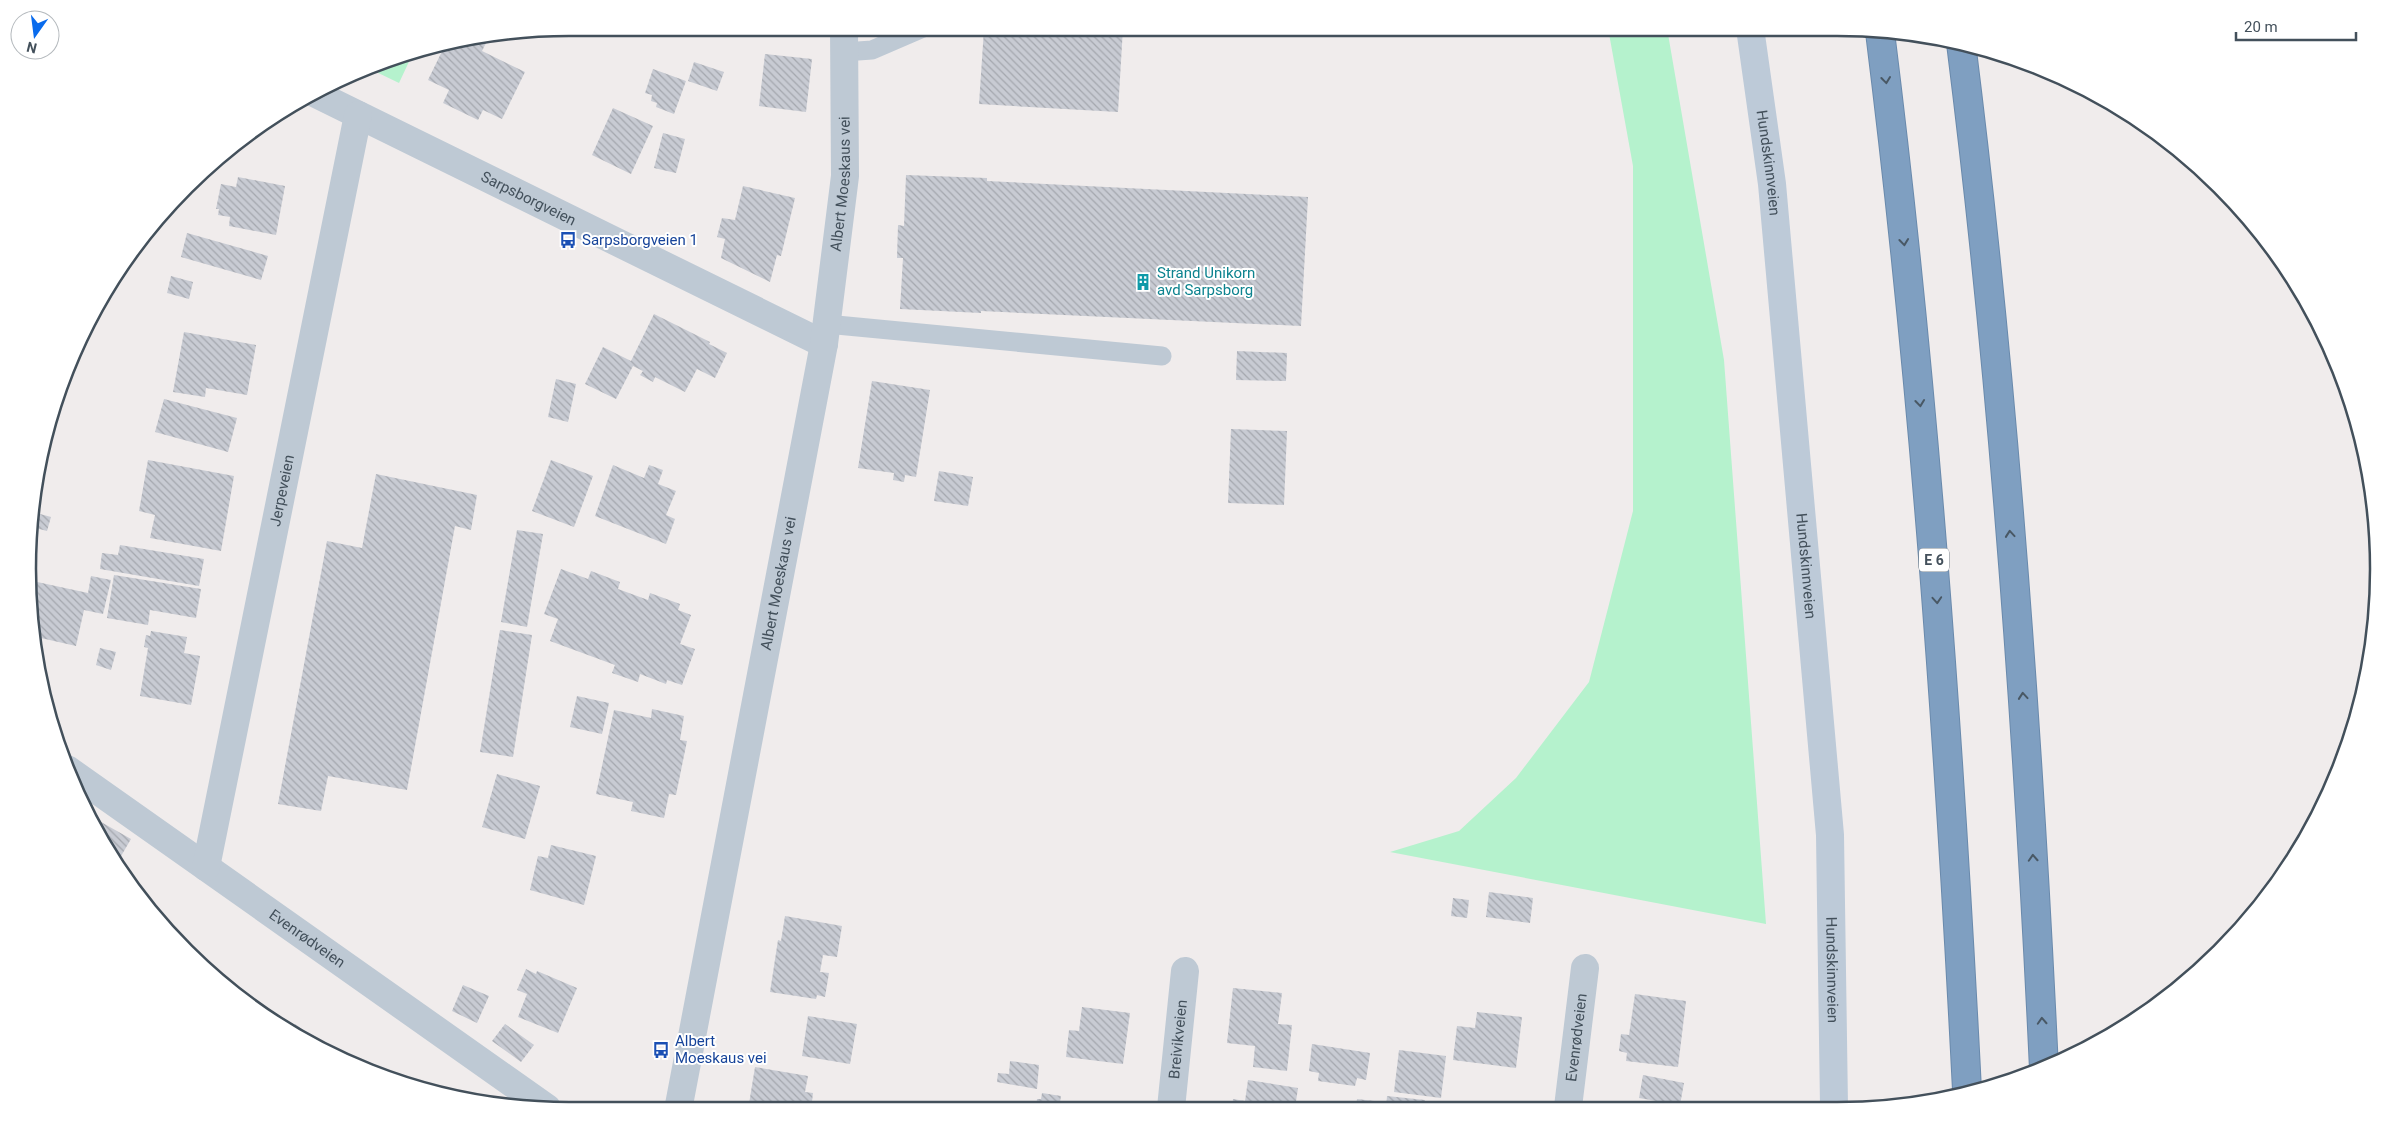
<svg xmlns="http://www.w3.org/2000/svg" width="2406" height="1138" viewBox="0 0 2406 1138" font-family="Roboto,sans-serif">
	<defs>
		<pattern id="building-back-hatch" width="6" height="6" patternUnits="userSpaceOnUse" patternTransform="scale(1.25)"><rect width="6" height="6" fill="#c8cbd3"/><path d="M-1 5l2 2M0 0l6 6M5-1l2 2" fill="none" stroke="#a4a7ae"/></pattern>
	</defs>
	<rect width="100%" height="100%" fill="#f0ecec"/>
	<path fill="#b5f2cd" d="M1608 28H1667L1724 360 1766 924 1390 852 1459 831 1516 778 1589 682 1633 511V166Z
		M414 51 399 83 368 68 395 56Z"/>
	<path fill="url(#building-back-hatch)" d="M1029 28H1123L1118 112 979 104 984 29 1028 31Z
		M490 35 482 51 525 72 502 119 483 110 478 120 443 103 449 90 428 80 446 43 464 38Z
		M765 54 812 59 806 112 759 106Z
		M694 62 724 72 717 91 688 81Z
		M653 69 686 81 674 114 656 107 657 103 651 101 652 95 645 93Z
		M613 108 653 126 631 174 592 155Z
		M663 133 685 139 676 173 654 168Z
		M906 175 987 178V181L1308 197 1301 326 981 311V313L900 309 903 258H897L898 225 904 226Z
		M238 177 285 186 276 235 229 226 230 217 218 215 219 209H216L221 184 236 187Z
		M743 186 795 198 781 256 777 255 770 282 721 258 725 239 717 237 722 218 735 220Z
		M187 233 268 256 261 280 181 257Z
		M171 276 193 282 189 299 167 293Z
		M654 314 710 342 709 344 727 353 715 378 697 369 685 392 655 377 653 382 640 375 643 371 633 366 616 399 585 384 603 347 631 361Z
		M184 332 256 345 247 395 206 388 205 397 173 392Z
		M1237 351 1287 353 1286 381 1236 380Z
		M556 379 576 384 568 422 548 417Z
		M872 381 930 390 916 477 905 475 904 482 893 480 894 473 858 468Z
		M164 399 237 418 228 452 155 432Z
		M1231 429 1287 431 1284 505 1228 503Z
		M148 460 234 476 221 551 150 538 155 515 139 511Z
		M551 460 593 476 574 527 532 511Z
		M613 465 644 478 649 465 663 470 658 484 676 491 666 515 675 519 666 544 595 516Z
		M939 471 973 477 968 506 934 501Z
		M376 474 477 495 471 530 455 526 407 790 328 776 321 811 278 804 327 541 362 548Z
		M33 512 51 517 47 531 32 527Z
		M517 530 543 534 527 627 501 622Z
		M120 545 204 559 199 586 100 569 102 553 118 555Z
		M561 569 588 579 591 571 620 582 618 589 648 600 650 593 680 604 678 610 691 615 680 644 695 649 682 685 667 680 666 684 640 674 638 682 612 673 615 665 550 641 558 619 544 614Z
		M114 575 201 589 196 618 150 610 148 625 107 618Z
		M91 576 111 580 103 614 84 610 76 646 32 636 28 580 88 593Z
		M500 630 532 635 513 757 480 752Z
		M151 631 187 637 184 653 200 656 191 705 140 696 148 648 144 647 146 635 150 636Z
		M100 648 116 652 111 670 96 665Z
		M577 696 609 703 602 734 570 727Z
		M652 709 684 716 680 740 687 741 676 795 669 794 664 818 631 811 633 802 596 794 614 710 651 718Z
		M497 774 540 786 525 839 482 827Z
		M87 814 131 839 117 863Z
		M551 845 596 856 584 905 530 890 538 856 548 858Z
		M1489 892 1533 898 1530 923 1486 917Z
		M1453 898 1469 900 1467 918 1451 916Z
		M785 916 842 926 837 957 823 955 820 972 829 973 825 997 817 995 816 999 770 992 778 940 781 941Z
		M526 969 536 974 537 971 577 988 558 1033 518 1017 527 994 517 990Z
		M463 985 489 996 477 1023 452 1011Z
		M1233 988 1282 993 1278 1024 1292 1025 1287 1071 1253 1067 1255 1046 1227 1043Z
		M1635 994 1686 1001 1678 1067 1626 1061 1627 1053 1619 1051 1621 1034 1629 1035Z
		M1082 1007 1130 1013 1123 1064 1066 1057 1069 1030 1079 1031Z
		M1477 1012 1522 1017 1516 1068 1453 1060 1457 1026 1475 1028Z
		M808 1016 857 1024 850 1064 802 1056Z
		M295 1024 341 1057 340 1058 290 1031Z
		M505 1024 534 1045 521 1062 492 1041Z
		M1312 1044 1370 1053 1366 1080 1357 1078 1355 1086 1318 1081 1319 1073 1309 1071Z
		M1399 1050 1446 1056 1441 1098 1394 1092Z
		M1010 1061 1039 1065 1037 1089 997 1082 998 1073 1009 1074Z
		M755 1067 808 1076 805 1092 813 1093 811 1110H748Z
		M1643 1075 1684 1083 1680 1105 1639 1098Z
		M1248 1080 1298 1088 1295 1108H1232L1233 1099 1245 1101Z
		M1042 1093 1061 1096 1060 1102 1074 1104 1073 1109H1036L1037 1099H1041Z
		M1387 1096 1425 1100 1424 1108H1386Z
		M1357 1099 1383 1102V1108H1356Z"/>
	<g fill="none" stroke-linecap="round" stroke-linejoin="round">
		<g stroke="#6a8aac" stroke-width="30">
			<path id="highway" d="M1880 32C1924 383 1949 736 1967 1090
				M1961 43C2004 384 2028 727 2044 1069"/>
		</g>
		<path stroke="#bec9d4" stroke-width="19" d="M844 52 872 50 923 28
			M826 324 1162 356"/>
		<g stroke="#bec9d4" stroke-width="28">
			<path id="s1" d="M314 93 824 344"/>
			<path id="s2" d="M67 769 547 1108"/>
			<path id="s3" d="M206 867 358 115"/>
			<path id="s4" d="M1568 1107 1585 968"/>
			<path id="s5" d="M1171 1108 1185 971"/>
			<path id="s6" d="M678 1110 824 344 845 176 844 28"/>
		</g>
		<path stroke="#bdcad8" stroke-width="28" id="s7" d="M1750 28 1772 184 1830 835 1834 1106"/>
		<use href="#highway" stroke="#7f9fc1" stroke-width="28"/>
	</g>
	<defs><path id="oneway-chevron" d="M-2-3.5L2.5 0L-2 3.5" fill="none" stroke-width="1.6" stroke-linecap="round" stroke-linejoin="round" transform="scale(1.25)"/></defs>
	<g stroke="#495865">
		<use href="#oneway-chevron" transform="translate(1886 80) rotate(83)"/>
		<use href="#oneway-chevron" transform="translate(1904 242) rotate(84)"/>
		<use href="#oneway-chevron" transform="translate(1920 403) rotate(84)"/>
		<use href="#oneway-chevron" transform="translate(2010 534) rotate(-95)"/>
		<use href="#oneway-chevron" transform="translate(1937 600) rotate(86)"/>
		<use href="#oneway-chevron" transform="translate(2023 696) rotate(-95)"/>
		<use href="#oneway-chevron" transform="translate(2033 858) rotate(-93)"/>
		<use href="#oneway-chevron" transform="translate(2042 1021) rotate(-93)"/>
	</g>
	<defs>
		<g id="bus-bare" transform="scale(1.35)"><path d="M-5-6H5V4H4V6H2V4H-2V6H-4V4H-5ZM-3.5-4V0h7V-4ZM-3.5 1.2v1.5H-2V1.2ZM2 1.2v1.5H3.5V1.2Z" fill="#1a4fb4" stroke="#fff" stroke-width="2.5" paint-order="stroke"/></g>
		<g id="building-bare" transform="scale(1.35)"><path d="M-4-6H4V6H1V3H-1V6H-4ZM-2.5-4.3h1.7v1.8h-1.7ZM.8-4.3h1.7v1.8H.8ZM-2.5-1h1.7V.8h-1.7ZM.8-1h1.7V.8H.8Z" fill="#0f9aa8" stroke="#fff" stroke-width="2.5" paint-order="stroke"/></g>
	</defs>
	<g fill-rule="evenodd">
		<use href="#bus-bare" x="568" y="240"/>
		<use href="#building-bare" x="1143" y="282"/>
		<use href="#bus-bare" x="661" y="1050"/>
	</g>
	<g text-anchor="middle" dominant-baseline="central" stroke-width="4" stroke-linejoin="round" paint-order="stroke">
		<rect fill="#fff" stroke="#7b848c" stroke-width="1" x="1919" y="548.5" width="30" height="23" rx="4"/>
		<g font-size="14" font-weight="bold" fill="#43505b">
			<text x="1934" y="560">E 6</text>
		</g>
		<g font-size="15" fill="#43505b" stroke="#fff">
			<text stroke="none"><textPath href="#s7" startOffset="136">Hundskinnveien</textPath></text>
			<text stroke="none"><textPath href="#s6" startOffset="941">Albert Moeskaus vei</textPath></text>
			<text stroke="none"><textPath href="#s1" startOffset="239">Sarpsborgveien</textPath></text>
			<text stroke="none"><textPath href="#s3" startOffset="384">Jerpeveien</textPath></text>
			<text stroke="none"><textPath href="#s7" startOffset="541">Hundskinnveien</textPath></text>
			<text stroke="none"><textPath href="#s6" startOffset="536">Albert Moeskaus vei</textPath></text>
			<text stroke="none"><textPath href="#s2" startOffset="294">Evenrødveien</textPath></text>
			<text stroke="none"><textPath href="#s7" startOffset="946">Hundskinnveien</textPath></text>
			<text stroke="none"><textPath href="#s4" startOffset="70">Evenrødveien</textPath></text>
			<text stroke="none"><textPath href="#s5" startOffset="69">Breivikveien</textPath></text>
		</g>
		<g font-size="15" fill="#164399" stroke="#fff" text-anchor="start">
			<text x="582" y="240">Sarpsborgveien 1</text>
			<text x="675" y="1041">Albert<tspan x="675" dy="17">Moeskaus vei</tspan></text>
		</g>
		<g font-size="15" fill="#0d838f" stroke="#fff" text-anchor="start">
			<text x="1157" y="273">Strand Unikorn<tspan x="1157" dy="17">avd Sarpsborg</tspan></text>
		</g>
	</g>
	<path d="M0 0H2406V1138H0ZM569 36H1837A533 533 0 0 1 2370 569V569A533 533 0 0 1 1837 1102H569A533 533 0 0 1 36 569V569A533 533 0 0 1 569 36Z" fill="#fff" fill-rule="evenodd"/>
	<path fill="none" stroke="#43505b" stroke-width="2.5" d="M569 36H1837A533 533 0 0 1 2370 569V569A533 533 0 0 1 1837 1102H569A533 533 0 0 1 36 569V569A533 533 0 0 1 569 36Z"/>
	<g transform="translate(35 35) rotate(194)"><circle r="24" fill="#ffffff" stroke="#b4b9bd"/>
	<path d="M0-4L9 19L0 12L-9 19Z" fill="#096bed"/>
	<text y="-8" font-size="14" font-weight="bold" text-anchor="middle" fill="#43505b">N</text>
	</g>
	<path d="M2236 32v8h120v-8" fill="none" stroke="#43505b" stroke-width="2.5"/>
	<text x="2244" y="32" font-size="15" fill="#43505b" stroke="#ffffff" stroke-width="4" paint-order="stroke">20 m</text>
</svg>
